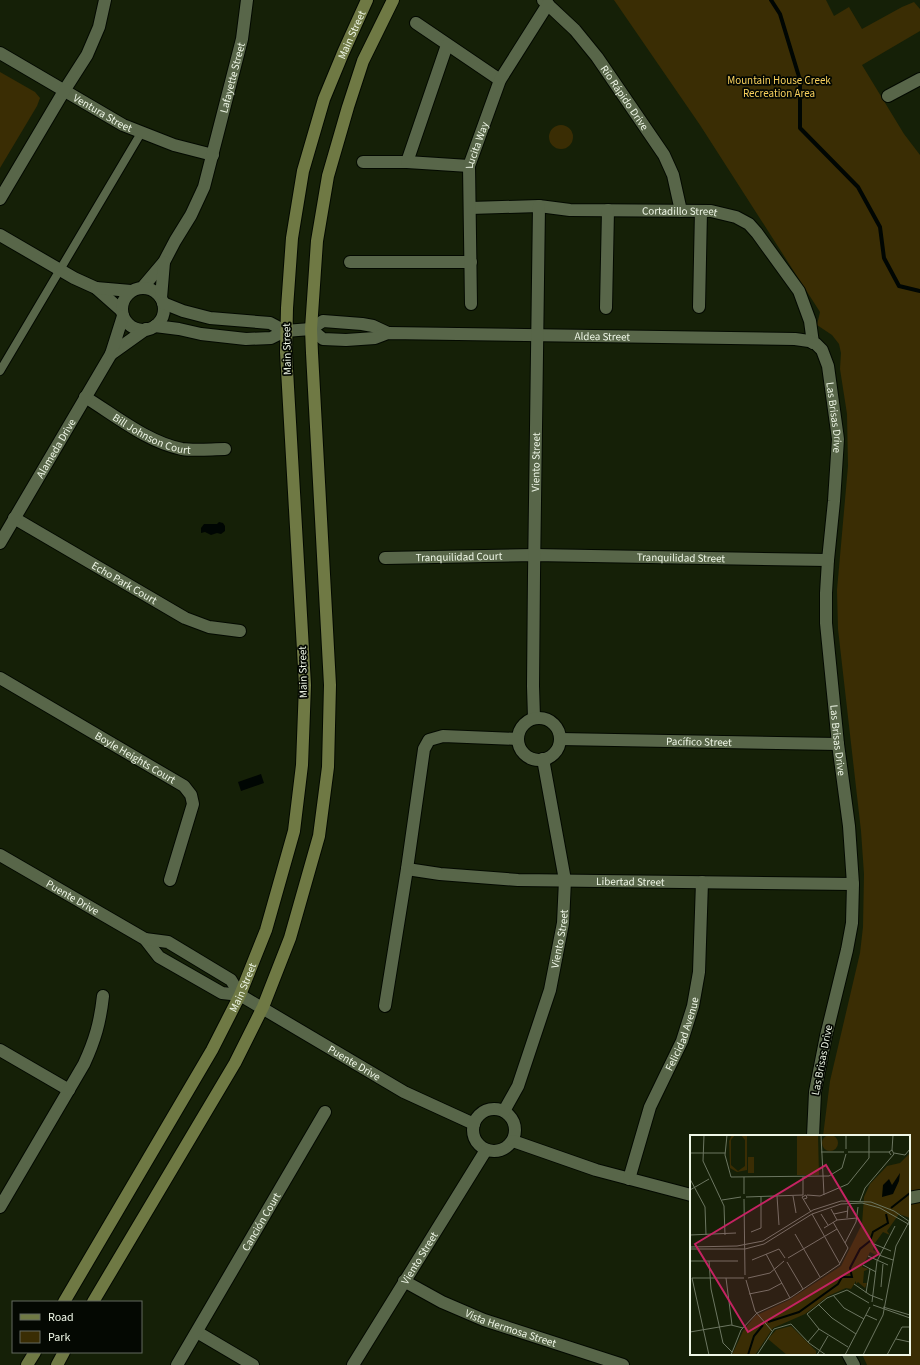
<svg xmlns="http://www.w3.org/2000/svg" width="920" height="1365" viewBox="0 0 920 1365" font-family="'Source Sans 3',sans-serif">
	<rect width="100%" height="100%" fill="#152007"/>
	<path fill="#3a2d04" d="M614 0H826L834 16 849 7 862 29 902 7 914 2 920 9V31L862 65 904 134 920 155V1365H867L862 1354H909V1136H823L830 1081 860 953 863 927 864 874 861 831 838 629 837 590 848 466 847 414 840 369 841 353 839 344 832 335 817 325 820 312 700 125Z
		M0 72 35 92 40 98 37 106 0 168Z
		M549 137a12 12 0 1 1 24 0a12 12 0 1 1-24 0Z"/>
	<path fill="#000603" d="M219 522 223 523 225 526V531L221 534 217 533 211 535 205 532 201 533V528L204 524H217Z
		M261 774 264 783 241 791 238 782Z"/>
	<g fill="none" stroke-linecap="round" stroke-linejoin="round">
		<path stroke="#000603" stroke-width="4" d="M771 0 780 14 800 80V128L858 187 880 227 884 258 899 286 920 291"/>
		<g stroke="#030900" stroke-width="10">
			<path id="lane" d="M0 371 141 133"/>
		</g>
		<g stroke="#030900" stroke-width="14">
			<g id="street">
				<path id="s1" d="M543 0 575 30 597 57 664 155 673 175 681 211"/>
				<path d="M416 23 500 80"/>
				<path id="s2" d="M0 53 123 125 174 145 213 155"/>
				<path d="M888 96 920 79"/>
				<path d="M363 162H407L469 166"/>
				<path d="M407 162 447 45"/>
				<path d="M0 199 64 91 87 55 99 27 105 0"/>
				<path id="s3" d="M470 208 539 206 570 210 711 211 736 217 749 224 757 233 799 291 810 321 813 343"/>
				<path d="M0 235 74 278 96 288 122 311"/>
				<path d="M350 262H471"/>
				<path d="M96 288 131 291"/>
				<path id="s4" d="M142 288 164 262 175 241 191 215 204 187 242 39 247 0"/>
				<circle cx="143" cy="309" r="21"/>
				<path d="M161 298 164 262"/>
				<path d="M163 303 183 311 210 318 270 323 285 331"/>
				<path id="s5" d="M471 304 469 166 500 80 548 4"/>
				<path d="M699 307 701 211"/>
				<path d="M606 308 608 210"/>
				<path d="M155 326 179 329 201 334 246 339 271 338 285 331 311 329 323 321 362 324 373 326 388 333"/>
				<path id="s6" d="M311 329 323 339 346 340 375 338 388 333 795 339 809 341 816 344 822 350 828 366 838 439 834 501 828 560 826 593V623L838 744 849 826 853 884 852 923 847 950 826 1036 815 1092 813 1136"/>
				<path d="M111 354 146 329"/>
				<path id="s7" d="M85 397C116 416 147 442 182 449 196 451 212 449 225 449"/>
				<path id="s8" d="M14 518 185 618 209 627 240 631"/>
				<path id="s9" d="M0 543 111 354 123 316"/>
				<path id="s10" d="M385 558 534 555 828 560"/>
				<path id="s11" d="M0 678 184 786 191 795 193 804 170 880"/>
				<path id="s12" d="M534 718 533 686 534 575 539 206"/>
				<circle cx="539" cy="739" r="21"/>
				<path id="s13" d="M560 739 838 744"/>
				<path id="s14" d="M0 855 145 939 159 957 222 993 240 995 404 1092 474 1124"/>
				<path id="s15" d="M407 869 440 874 518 880 853 884"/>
				<path d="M145 939 168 942 231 980 240 995"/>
				<path d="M385 1006 407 869 424 749 429 740 443 736 518 739"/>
				<path d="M0 1050 69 1090"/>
				<circle cx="494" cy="1130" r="21"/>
				<path id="s16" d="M504 1111 518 1086 550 990 563 923 565 880 543 759"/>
				<path d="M513 1141 596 1170 691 1195"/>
				<path id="s17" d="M629 1179 650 1107 682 1041 693 1006 699 972 702 882"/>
				<path d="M909 1198 920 1196"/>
				<path d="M0 1207 84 1064C95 1040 100 1023 103 996"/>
				<path id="s18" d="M404 1281 442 1302 484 1320 623 1365"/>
				<path d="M197 1332 253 1365"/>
				<path d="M848 1354 854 1365"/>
				<path id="s19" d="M177 1365 325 1112"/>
				<path id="s20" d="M353 1365 486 1150"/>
			</g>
		</g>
		<g stroke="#030900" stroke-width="14">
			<g id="secondary">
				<path id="s21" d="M64 1302 212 1050 240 995 266 930 294 831 302 765 305 685 286 352 287 308 292 238 303 171 324 99 343 53 367 0"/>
				<path d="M93 1302 235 1063 263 1007 290 938 319 836 328 767 330 685 312 353 311 329 317 241 328 176 348 107 363 61 393 0"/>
				<path d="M27 1365 35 1352"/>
				<path d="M57 1365 64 1352"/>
			</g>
		</g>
		<use href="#lane" stroke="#586649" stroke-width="8"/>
		<use href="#street" stroke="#586649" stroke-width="12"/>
		<use href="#secondary" stroke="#6f7944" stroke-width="12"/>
	</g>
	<g text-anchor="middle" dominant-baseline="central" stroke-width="3.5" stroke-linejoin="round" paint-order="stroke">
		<g font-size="11" fill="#eff7e7" stroke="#040802">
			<text stroke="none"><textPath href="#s21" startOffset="1334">Main Street</textPath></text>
			<text stroke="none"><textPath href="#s4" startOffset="232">Lafayette Street</textPath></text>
			<text stroke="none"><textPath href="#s1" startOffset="128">Río Rápido Drive</textPath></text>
			<text stroke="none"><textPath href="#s2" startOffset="119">Ventura Street</textPath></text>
			<text stroke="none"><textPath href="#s5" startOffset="160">Lucita Way</textPath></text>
			<text stroke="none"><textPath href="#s3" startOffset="210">Cortadillo Street</textPath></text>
			<text stroke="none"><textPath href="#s6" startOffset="296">Aldea Street</textPath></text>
			<text transform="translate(287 349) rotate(-91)">Main Street</text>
			<text stroke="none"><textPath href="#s6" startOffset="588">Las Brisas Drive</textPath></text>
			<text stroke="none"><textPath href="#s7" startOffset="77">Bill Johnson Court</textPath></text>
			<text stroke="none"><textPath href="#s9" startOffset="110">Alameda Drive</textPath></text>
			<text stroke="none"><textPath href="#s12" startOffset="256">Viento Street</textPath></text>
			<text stroke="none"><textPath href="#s10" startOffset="74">Tranquilidad Court</textPath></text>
			<text stroke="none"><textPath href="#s10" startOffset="296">Tranquilidad Street</textPath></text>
			<text stroke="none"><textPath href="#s8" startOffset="128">Echo Park Court</textPath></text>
			<text transform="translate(303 672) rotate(-91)">Main Street</text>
			<text stroke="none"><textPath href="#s6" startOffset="912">Las Brisas Drive</textPath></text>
			<text stroke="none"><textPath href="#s13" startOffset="139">Pacífico Street</textPath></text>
			<text stroke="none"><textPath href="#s11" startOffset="157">Boyle Heights Court</textPath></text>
			<text stroke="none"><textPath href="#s15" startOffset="224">Libertad Street</textPath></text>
			<text stroke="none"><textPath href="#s14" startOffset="84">Puente Drive</textPath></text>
			<text stroke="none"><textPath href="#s16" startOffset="182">Viento Street</textPath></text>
			<text stroke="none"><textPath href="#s21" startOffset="362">Main Street</textPath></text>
			<text stroke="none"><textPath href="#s17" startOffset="155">Felicidad Avenue</textPath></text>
			<text transform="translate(822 1060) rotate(-79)">Las Brisas Drive</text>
			<text stroke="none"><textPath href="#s14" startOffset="414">Puente Drive</textPath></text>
			<text stroke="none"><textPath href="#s19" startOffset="166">Canción Court</textPath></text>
			<text stroke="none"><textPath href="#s20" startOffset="126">Viento Street</textPath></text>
			<text stroke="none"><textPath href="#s18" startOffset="117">Vista Hermosa Street</textPath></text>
		</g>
		<g font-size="11" fill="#f8d05d" stroke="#040802">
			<text x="779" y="80">Mountain House Creek<tspan x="779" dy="13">Recreation Area</tspan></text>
		</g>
	</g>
	<g transform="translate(690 1135)">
		<rect width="220" height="220" fill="#152007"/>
		<path d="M42 0H45L41 5V30L48 36 55 31V5L51 0H57V35L47 37 40 33 39 6ZM107 0H128L129 40H107ZM132 8a8 8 0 1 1 16 0a8 8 0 1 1-16 0ZM220 18V83L209 79 197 96 200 100 193 97 185 108 183 115 189 118 188 121 180 117 172 132 179 134 174 136 173 148H177L175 153 168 147 166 149V146L161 154 156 153 138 161 115 179 83 193 65 220H42L53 196 65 181 99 165 151 131 172 89 174 62 180 49 197 31 210 28ZM64 22V38H58V22ZM101 191 126 216V220H97L78 204 86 195Z" fill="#3a2d04"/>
		<path d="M210 38 209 46 203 59 192 62 193 50 199 44 202 50Z" fill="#000603"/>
		<path fill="none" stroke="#000603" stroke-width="2" d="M201 73 220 58M78 187 109 177 148 149 152 142H162L160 133 170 114 180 106 183 97 198 88 196 79M58 220 64 201 73 190"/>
		<path fill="none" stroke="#6c7661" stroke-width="1" d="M14 0 13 26 34 71 35 100M37 0 35 20 41 42 139 41 152 33 156 19M131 0 134 60M156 0V14M202 15 203 0M131 17H154M158 17H199M0 18H35M204 18 215 20 220 14M54 42V59M0 44 15 72 16 100M0 55 19 44M113 60V42M117 60 130 61 158 49 179 23V0M87 61 89 90M103 61 106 78M56 62 113 60M54 64 55 140M114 64 117 63 116 60 112 62 121 77M32 65 51 62M170 66 175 53 204 19 202 15 199 17 201 20M141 74 147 85M131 79 138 90M144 79 158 76M157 83 158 71M143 87 158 113 150 128M134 93 147 85 167 83M61 97 71 93V62M105 99 130 142M0 100 46 98M155 108 166 87 168 72M184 109 201 116M0 112 47 111 73 106 123 75 151 66 181 67 204 76 220 87M0 114H55L74 109 122 79 151 69 172 68 190 73 220 90M76 119 100 163M189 120 203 125M178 121 198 130M98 123 147 94M62 125 89 114 95 123M0 126H48M19 126 21 154 33 208 42 217M97 127 113 154M173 130 186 137M2 143 19 220M2 143H54M36 143 42 190M58 143 80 138 94 126M56 145 65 176 82 196M164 149 180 160 193 165M191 152 193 129M176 158 180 134M59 159 79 155 92 148M143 160 154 173 174 184M182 167 187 126 205 91M128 169 142 183 166 199M183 170 220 183M193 172 220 180M176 180 187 185M0 197 41 190 53 193M206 204 220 207M118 207 129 194M158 212 129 194 117 179 137 163 157 155 179 168M41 220 51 195 67 178 100 163 150 129 122 79M67 220 84 194 101 189 119 208 136 220M127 220 138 201M155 220 180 172M173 220 193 180 206 111 220 85M197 220 212 192H220"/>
		<path fill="#c42362" fill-opacity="0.15" stroke="#c42362" stroke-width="2" d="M136 30 189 119 58 197 5 109Z"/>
		<rect width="220" height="220" fill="none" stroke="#eff7e7" stroke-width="2"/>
	</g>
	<rect x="12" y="1301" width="130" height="52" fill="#040802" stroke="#62685e"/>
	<rect x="20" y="1314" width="20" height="6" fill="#6f7944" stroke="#62685e"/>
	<text x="48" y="1321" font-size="12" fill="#eff7e7">Road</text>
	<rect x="20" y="1331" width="20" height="12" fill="#3a2d04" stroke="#62685e"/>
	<text x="48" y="1341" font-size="12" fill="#eff7e7">Park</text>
</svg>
